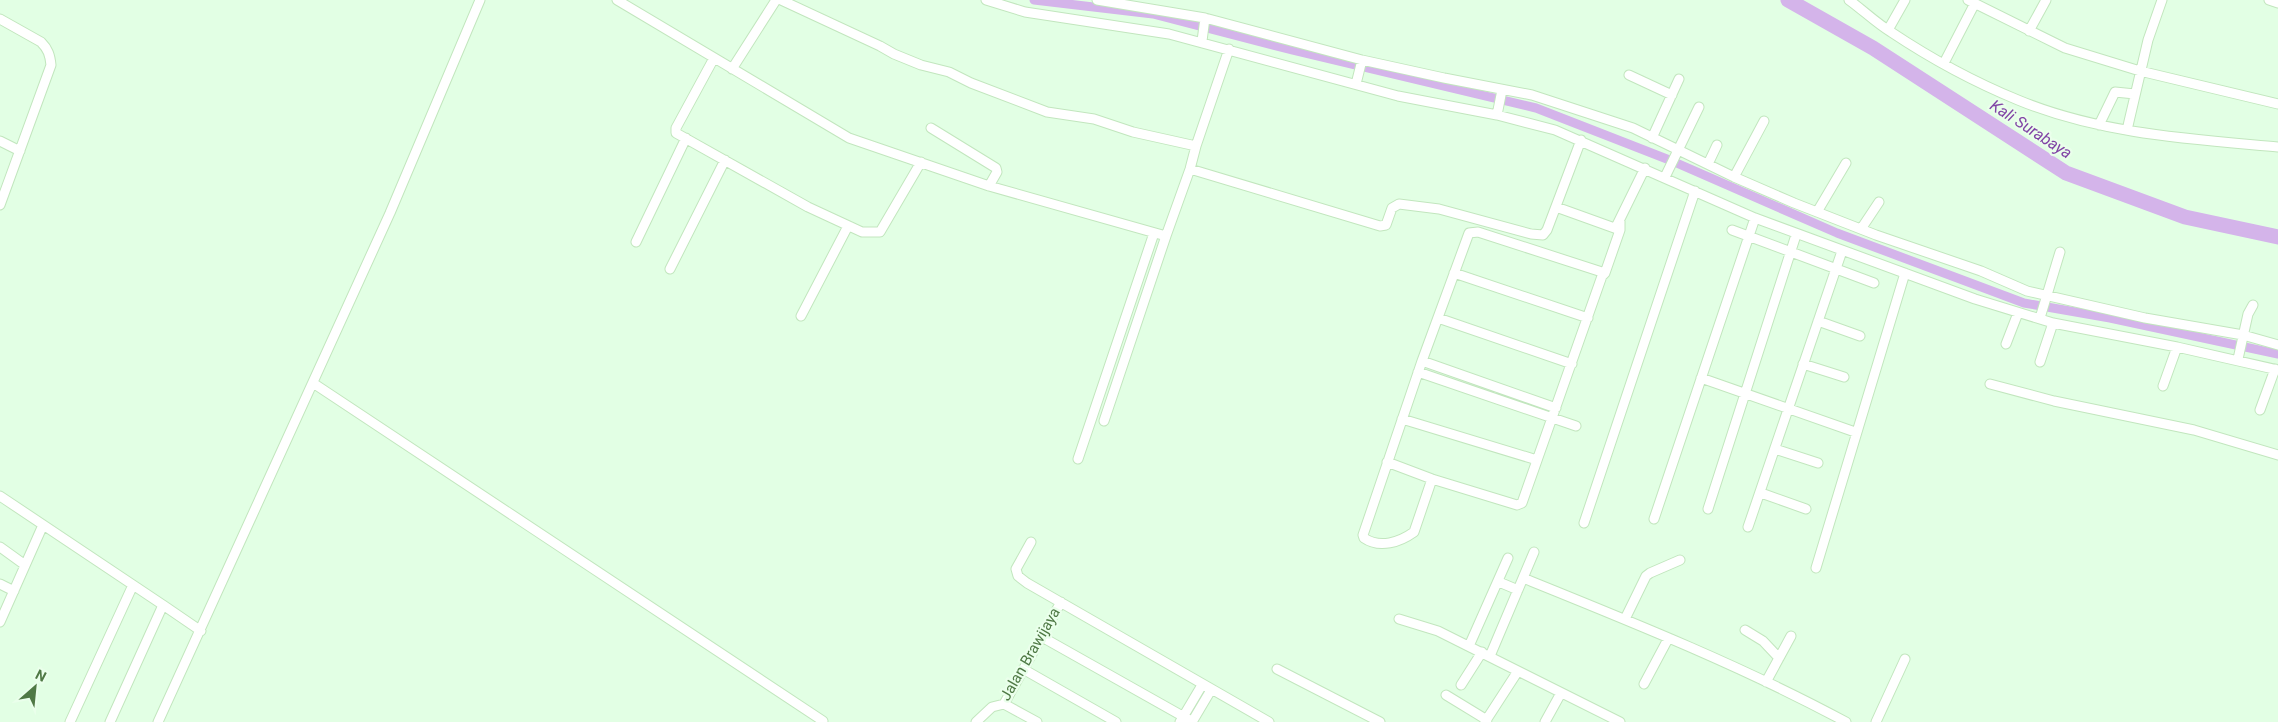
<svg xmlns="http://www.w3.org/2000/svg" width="2278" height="722" viewBox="0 0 2278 722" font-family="Roboto,sans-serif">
	<rect width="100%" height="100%" fill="#e2ffe4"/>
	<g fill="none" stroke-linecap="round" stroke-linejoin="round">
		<path stroke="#d4b4ea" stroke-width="9" d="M1034 0 1153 14 1292 50 1536 108 1672 161 1837 233 2024 303 2110 318 2278 354"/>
		<path stroke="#d4b4ea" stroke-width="15" d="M1788 0 1873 48 2066 173 2185 217 2278 237"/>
		<g stroke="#c2e6be" stroke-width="11">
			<path id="minor" d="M617 0 849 138 989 186 1166 236 1190 169 1196 146
				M781 0 880 46 894 54 921 65 949 72 971 83 1047 112 1094 119 1133 132 1196 146 1229 49
				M986 0 1025 12 1169 34 1398 96 1497 115 1555 130 1755 218 1975 299 2053 323 2177 347 2278 370
				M1097 0 1205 18 1362 60 1444 78 1532 95 1633 128 1734 177 1794 203 1876 235 1981 271 2027 291 2145 318 2243 335 2278 345
				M1849 0C1863 10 1876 23 1891 32 1930 58 1974 82 2018 100 2100 134 2190 139 2278 147
				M1968 0 2065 48 2140 71 2278 104
				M2269 0 2278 3
				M0 19 41 42C48 49 50 55 51 65L0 205
				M1888 30 1905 0
				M2029 31 2046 0
				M1202 41 1205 18
				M714 58 676 128V133L808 207 862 232H880L921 162
				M1944 63 1975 3
				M732 69 776 0
				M1629 75 1672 95
				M1356 84 1362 60
				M1497 115 1502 90
				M2099 125 2115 92 2135 94
				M931 128 996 168 997 172 989 186
				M2127 130 2148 40 2162 0
				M1652 138 1679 79
				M0 141 20 151
				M1708 164 1717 145
				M1190 169 1380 226 1386 225 1392 208 1399 204 1439 209 1531 234 1543 235 1547 230 1581 140
				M1665 177 1699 107
				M1734 177 1764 121
				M1556 207 1620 230
				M1817 212 1846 163
				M1617 225 1645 168
				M1861 229 1879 202
				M1732 230 1874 283
				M636 242 686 138
				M670 269 725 160
				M1454 273 1588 318
				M801 316 848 226
				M1438 318 1572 364
				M2040 318 2060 252
				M1818 321 1860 336
				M2006 344 2018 313
				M2238 359 2248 314 2253 305
				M1422 361 1556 408
				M2040 362 2053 323
				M1803 364 1844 377
				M1418 372 1576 426
				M1701 378 1855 432
				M313 383 823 721
				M1990 384 2054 401 2194 430 2278 455
				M2163 386 2177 347
				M2260 410 2275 369
				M1402 419 1537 460
				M1104 421 1166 236
				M1775 449 1818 463
				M1078 459 1154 233
				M1387 462 1432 479 1517 505 1522 503 1602 276 1605 273 1620 230V221
				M1432 479 1414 532C1400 542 1380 549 1364 538L1363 535 1422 361 1469 233 1478 232 1605 273
				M1761 493 1806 509
				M0 496 163 605
				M1708 509 1796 235
				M1654 519 1755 218
				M1584 523 1695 191
				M1748 527 1842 251
				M1031 542 1016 569 1018 576 1027 583 1269 722
				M0 547 25 565
				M1816 568 1905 273
				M1523 578C1632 622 1742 666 1846 722
				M1499 582 1518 590
				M0 584 14 591
				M1399 619 1438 631 1620 722
				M1625 619 1646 576 1650 573 1680 560
				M0 622 43 525
				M1745 630 1763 641 1779 658
				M1042 637 1193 722
				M1469 646 1508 558
				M1490 656 1534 552
				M1023 669 1116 722
				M1277 669 1380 722
				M1766 682 1791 636
				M1644 684 1668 639
				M1461 685 1482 652
				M1446 695 1487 720
				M1004 704 1037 722
				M70 722 133 585
				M110 722 163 605 201 631
				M158 722 390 213 480 0
				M976 722 992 707 1004 704 1061 602
				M1180 722 1202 685
				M1192 722 1211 690
				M1485 722 1518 671
				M1545 722 1561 693
				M1876 722 1905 659"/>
		</g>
		<use href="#minor" stroke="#fff" stroke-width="9"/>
	</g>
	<g text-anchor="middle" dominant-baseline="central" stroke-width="4.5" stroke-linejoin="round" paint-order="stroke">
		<g font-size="15" fill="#4f7945" stroke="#eaffeb">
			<text transform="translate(1030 654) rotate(-60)">Jalan Brawijaya</text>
		</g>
		<g font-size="16" font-style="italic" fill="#8044a5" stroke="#eaffeb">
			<text transform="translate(2031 129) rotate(33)">Kali Surabaya</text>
		</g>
	</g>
	<g transform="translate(35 687) rotate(27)" stroke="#eaffeb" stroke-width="4" paint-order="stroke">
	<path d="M0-4L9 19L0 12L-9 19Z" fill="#4f7945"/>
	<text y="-8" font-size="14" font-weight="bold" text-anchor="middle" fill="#4f7945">N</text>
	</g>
</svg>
